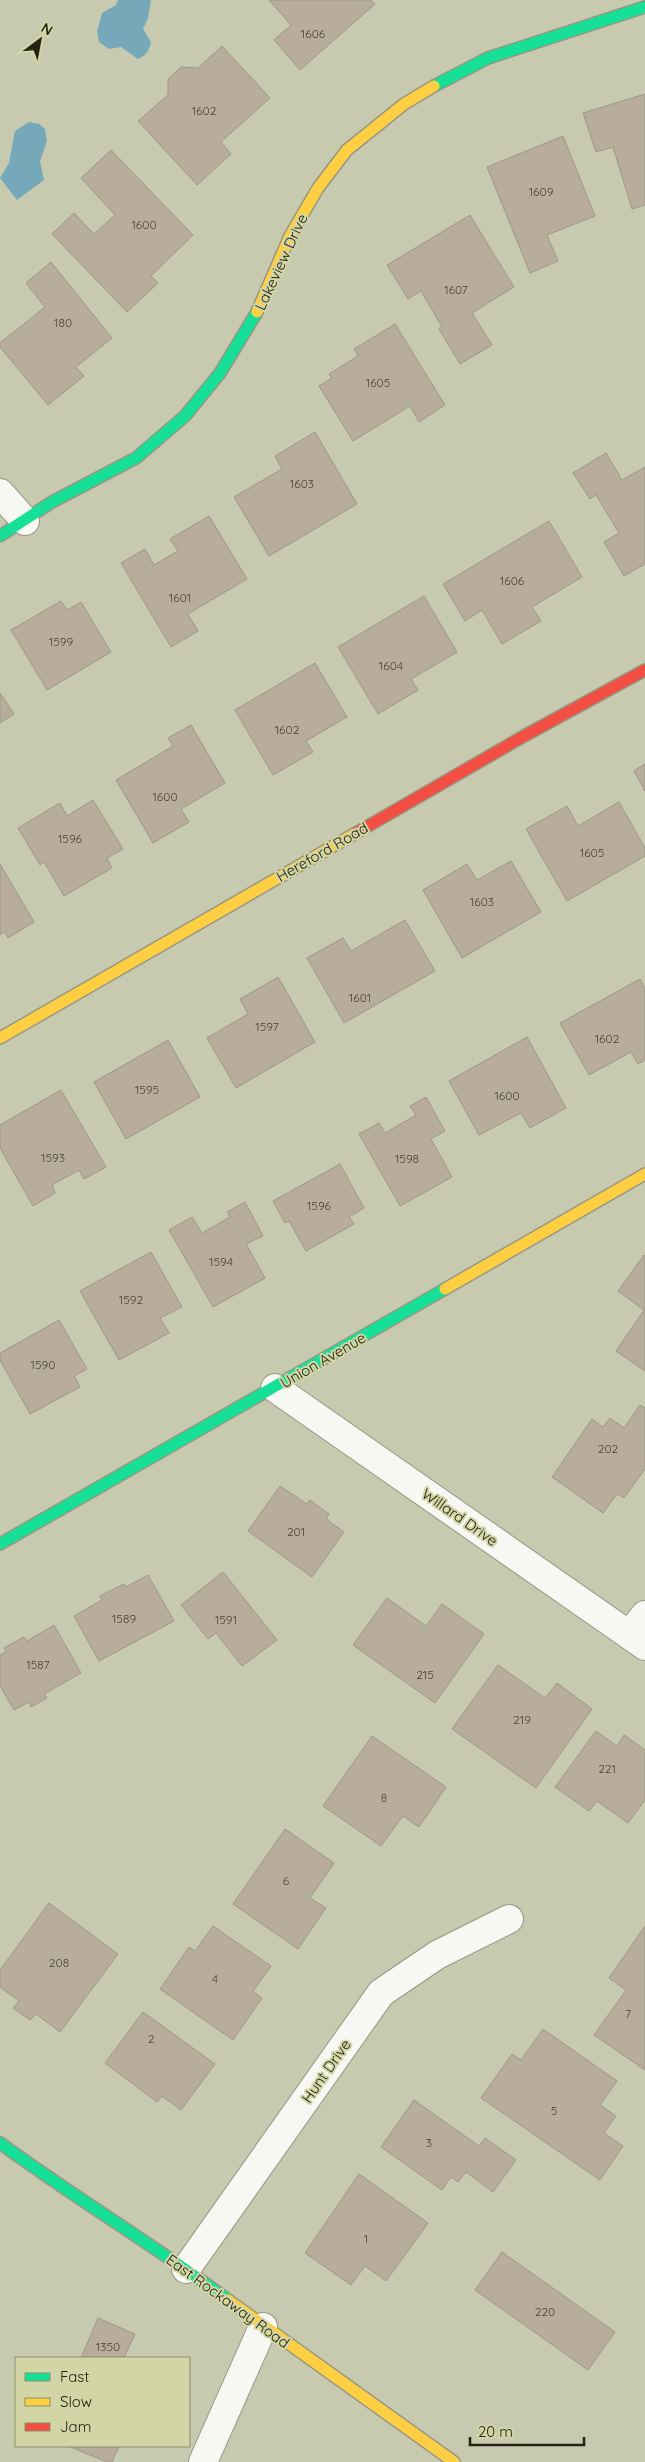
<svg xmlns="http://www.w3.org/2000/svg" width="645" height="2462" viewBox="0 0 645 2462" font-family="Quicksand,sans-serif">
	<rect width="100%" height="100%" fill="#c8cab0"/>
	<path fill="#75a8b8" d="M118 0H151L148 18 143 29 151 42C149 51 146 56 138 59L121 47 109 49 99 42 97 32 102 13 116 5Z
		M29 122 39 124 45 129 47 141 40 161 44 180 17 200 0 178 9 163 15 131Z"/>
	<path fill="#b8ac9a" stroke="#9e9787" d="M269 0H371L375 4 300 70 274 40 291 25Z
		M222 46 270 98 221 142 231 154 197 185 138 121 168 95V79L181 67 198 68Z
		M645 94V205L632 209 613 147 596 152 583 113Z
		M563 136 595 216 547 235 558 261 530 273 487 167Z
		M111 150 193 235 151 276 158 283 127 312 52 234 74 213 94 234 115 215 81 178Z
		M470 215 514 287 472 313 492 345 460 364 439 329 442 327 421 291 408 299 387 265Z
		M51 262 112 338 76 367 84 376 48 405 0 347V343L45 307 26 283Z
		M395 324 445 405 419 422 410 406 353 441 319 386 332 378 329 374 358 356 354 349Z
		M315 432 357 504 269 556 234 497 282 469 275 456Z
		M606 453 622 480 645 467V564L624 576 604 542 619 533 596 495 590 499 573 473Z
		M209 516 247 579 188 614 198 631 171 647 121 563 145 549 154 565 178 551 170 539Z
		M549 521 582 577 532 607 541 621 502 644 482 610 465 621 443 584Z
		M424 596 457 652 411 679 418 690 378 714 338 647Z
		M61 601 67 610 81 602 111 652 47 690 11 630Z
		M315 663 347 717 306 741 313 752 273 775 235 710Z
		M0 693 14 714 0 723Z
		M191 725 225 783 181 809 189 822 153 843 116 780 173 746 168 738Z
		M645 764V791L634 771Z
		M93 800 123 849 107 858 112 868 64 896 44 862 40 865 18 828 60 803 67 816Z
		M619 802 645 848V856L567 901 526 829 567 806 578 826Z
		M511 861 541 912 462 958 423 890 467 864 477 880Z
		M0 864 34 922 8 938 5 932 0 935Z
		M405 920 435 971 344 1023 307 958 343 938 351 951Z
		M278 977 315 1042 236 1088 207 1038 248 1014 240 999Z
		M640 979 645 988V1060L638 1064 631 1052 589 1075 560 1023Z
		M527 1037 566 1108 530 1128 521 1113 479 1135 449 1081Z
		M168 1040 200 1097 126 1139 94 1082Z
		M61 1090 106 1167 84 1179 79 1170 52 1185 55 1193 33 1206 0 1148V1125Z
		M426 1097 445 1131 431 1139 452 1177 400 1206 359 1134 379 1123 385 1133 416 1115 410 1106Z
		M340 1164 364 1208 349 1217 354 1224 306 1251 289 1221 285 1223 273 1201Z
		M245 1202 263 1236 246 1244 265 1278 213 1307 169 1230 192 1217 202 1233 230 1217 227 1212Z
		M151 1252 182 1307 160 1318 169 1333 119 1360 80 1291Z
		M644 1255 645 1256V1371L616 1351 644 1310 618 1291Z
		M59 1320 87 1369 74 1376 80 1387 30 1414 0 1360V1353Z
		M640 1405 645 1408V1469L624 1498 617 1494 603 1513 552 1477 592 1419 603 1427 610 1418 624 1428Z
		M280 1486 307 1504 310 1500 329 1514 326 1519 344 1532 312 1577 248 1531Z
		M223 1572 277 1640 242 1666 216 1633 208 1639 181 1605Z
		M148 1575 174 1621 99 1661 74 1616 102 1600 100 1596 124 1584 126 1587Z
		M387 1598 426 1626 442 1604 484 1634 435 1703 353 1645Z
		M54 1625 81 1673 44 1694 47 1698 31 1707 29 1702 14 1710 0 1686V1655L6 1652 4 1648 24 1637 27 1641Z
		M498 1665 545 1698 557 1683 592 1709 536 1788 452 1729Z
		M596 1731 617 1746 624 1735 645 1750V1800L628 1823 597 1801 589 1811 555 1787Z
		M372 1736 446 1787 419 1827 403 1816 381 1846 323 1806Z
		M285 1829 334 1863 310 1898 326 1908 298 1949 233 1904Z
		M49 1903 118 1954 60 2032 36 2014 30 2020 13 2008 19 2001 0 1987V1970Z
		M213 1926 271 1966 253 1991 262 1998 233 2040 160 1989 189 1947 195 1951Z
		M645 1926V2070L594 2035 626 1990 609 1978Z
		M143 2012 215 2064 181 2110 162 2096 157 2102 105 2063Z
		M543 2029 617 2081 600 2105 616 2116 604 2133 623 2146 600 2180 481 2098 512 2054 521 2060Z
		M414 2100 479 2146 485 2138 516 2160 493 2192 466 2172 458 2182 451 2177 442 2190 381 2147Z
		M359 2174 428 2223 386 2281 365 2266 351 2285 305 2253Z
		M502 2252 615 2332 588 2370 475 2290Z
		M98 2318 135 2334 124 2358H81Z
		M68 2446H119L112 2462H107Z"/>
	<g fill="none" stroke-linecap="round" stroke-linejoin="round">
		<g stroke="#969883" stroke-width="30">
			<path id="street" d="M0 493 25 521
				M275 1388 645 1646
				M629 1635 645 1615
				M186 2269 381 1993 437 1955 509 1919
				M203 2462 263 2327"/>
		</g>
		<g stroke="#969883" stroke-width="14">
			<path id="fast" d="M434 86 488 58 645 7
				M0 536 52 502 136 458 185 416 220 373 257 312
				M0 1544 445 1289
				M0 2143C75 2198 154 2245 228 2300"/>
		</g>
		<g stroke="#969883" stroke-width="14">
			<path id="slow" d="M257 312 290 236 318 188 347 150 404 104 434 86
				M0 1038 356 833
				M445 1289 645 1174
				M228 2300 454 2462"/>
		</g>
		<g stroke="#969883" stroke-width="14">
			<path id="jam" d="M356 833 524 736 645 670"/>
		</g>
		<use href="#street" stroke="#f7f7f3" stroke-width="28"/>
		<use href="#fast" stroke="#16e098" stroke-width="11"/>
		<use href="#slow" stroke="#ffcf43" stroke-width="11"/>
		<use href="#jam" stroke="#f24e42" stroke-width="11"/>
	</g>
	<g text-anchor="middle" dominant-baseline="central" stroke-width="4" stroke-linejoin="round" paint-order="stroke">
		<g font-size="12" fill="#484532">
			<text x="313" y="33">1606</text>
			<text x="204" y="110">1602</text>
			<text x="541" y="191">1609</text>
			<text x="144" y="224">1600</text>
			<text x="456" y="289">1607</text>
			<text x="63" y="322">180</text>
			<text x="378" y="382">1605</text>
			<text x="302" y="483">1603</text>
			<text x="512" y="580">1606</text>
			<text x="180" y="597">1601</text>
			<text x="61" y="641">1599</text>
			<text x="391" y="665">1604</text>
			<text x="287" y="729">1602</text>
			<text x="165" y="796">1600</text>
			<text x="70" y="838">1596</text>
			<text x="592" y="852">1605</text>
			<text x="482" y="901">1603</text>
			<text x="360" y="997">1601</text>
			<text x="267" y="1026">1597</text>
			<text x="607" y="1038">1602</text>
			<text x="147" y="1089">1595</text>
			<text x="507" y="1095">1600</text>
			<text x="53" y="1157">1593</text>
			<text x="407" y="1158">1598</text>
			<text x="319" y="1205">1596</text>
			<text x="221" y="1261">1594</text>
			<text x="131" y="1299">1592</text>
			<text x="43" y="1364">1590</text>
			<text x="608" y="1448">202</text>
			<text x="296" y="1531">201</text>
			<text x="124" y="1618">1589</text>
			<text x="226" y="1619">1591</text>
			<text x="38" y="1664">1587</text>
			<text x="425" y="1674">215</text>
			<text x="522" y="1719">219</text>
			<text x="607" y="1768">221</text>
			<text x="384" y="1797">8</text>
			<text x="286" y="1880">6</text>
			<text x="59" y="1962">208</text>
			<text x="215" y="1978">4</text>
			<text x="628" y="2013">7</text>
			<text x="151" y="2038">2</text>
			<text x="554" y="2110">5</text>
			<text x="429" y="2142">3</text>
			<text x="366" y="2238">1</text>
			<text x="545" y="2311">220</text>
			<text x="108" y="2346">1350</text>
		</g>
		<g font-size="15" fill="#222310" stroke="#d2d5a5">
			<text transform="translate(281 262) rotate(-65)">Lakeview Drive</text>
			<text transform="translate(322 852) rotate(-30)">Hereford Road</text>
			<text transform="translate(323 1360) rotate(-30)">Union Avenue</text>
			<text transform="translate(460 1517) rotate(35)">Willard Drive</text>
			<text transform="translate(326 2071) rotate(-55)">Hunt Drive</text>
			<text transform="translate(228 2301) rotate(36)">East Rockaway Road</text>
		</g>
	</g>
	<rect x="15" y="2357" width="175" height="90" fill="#d2d5a5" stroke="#8c8e69"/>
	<rect x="25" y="2373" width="25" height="8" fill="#16e098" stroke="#8c8e69"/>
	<text x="60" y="2382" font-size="15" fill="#222310">Fast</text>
	<rect x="25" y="2398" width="25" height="8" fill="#ffcf43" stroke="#8c8e69"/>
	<text x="60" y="2407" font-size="15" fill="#222310">Slow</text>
	<rect x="25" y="2423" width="25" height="8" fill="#f24e42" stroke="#8c8e69"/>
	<text x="60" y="2432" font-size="15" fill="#222310">Jam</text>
	<g transform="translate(40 40) rotate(32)" stroke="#d2d5a5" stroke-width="4" paint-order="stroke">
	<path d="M0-4L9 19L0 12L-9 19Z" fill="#222310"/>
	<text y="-8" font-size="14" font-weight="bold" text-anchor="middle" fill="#222310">N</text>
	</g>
	<path d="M470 2437v8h114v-8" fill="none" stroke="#222310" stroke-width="2.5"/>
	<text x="478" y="2437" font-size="15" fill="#222310" stroke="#d2d5a5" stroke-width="4" paint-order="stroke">20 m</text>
</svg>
